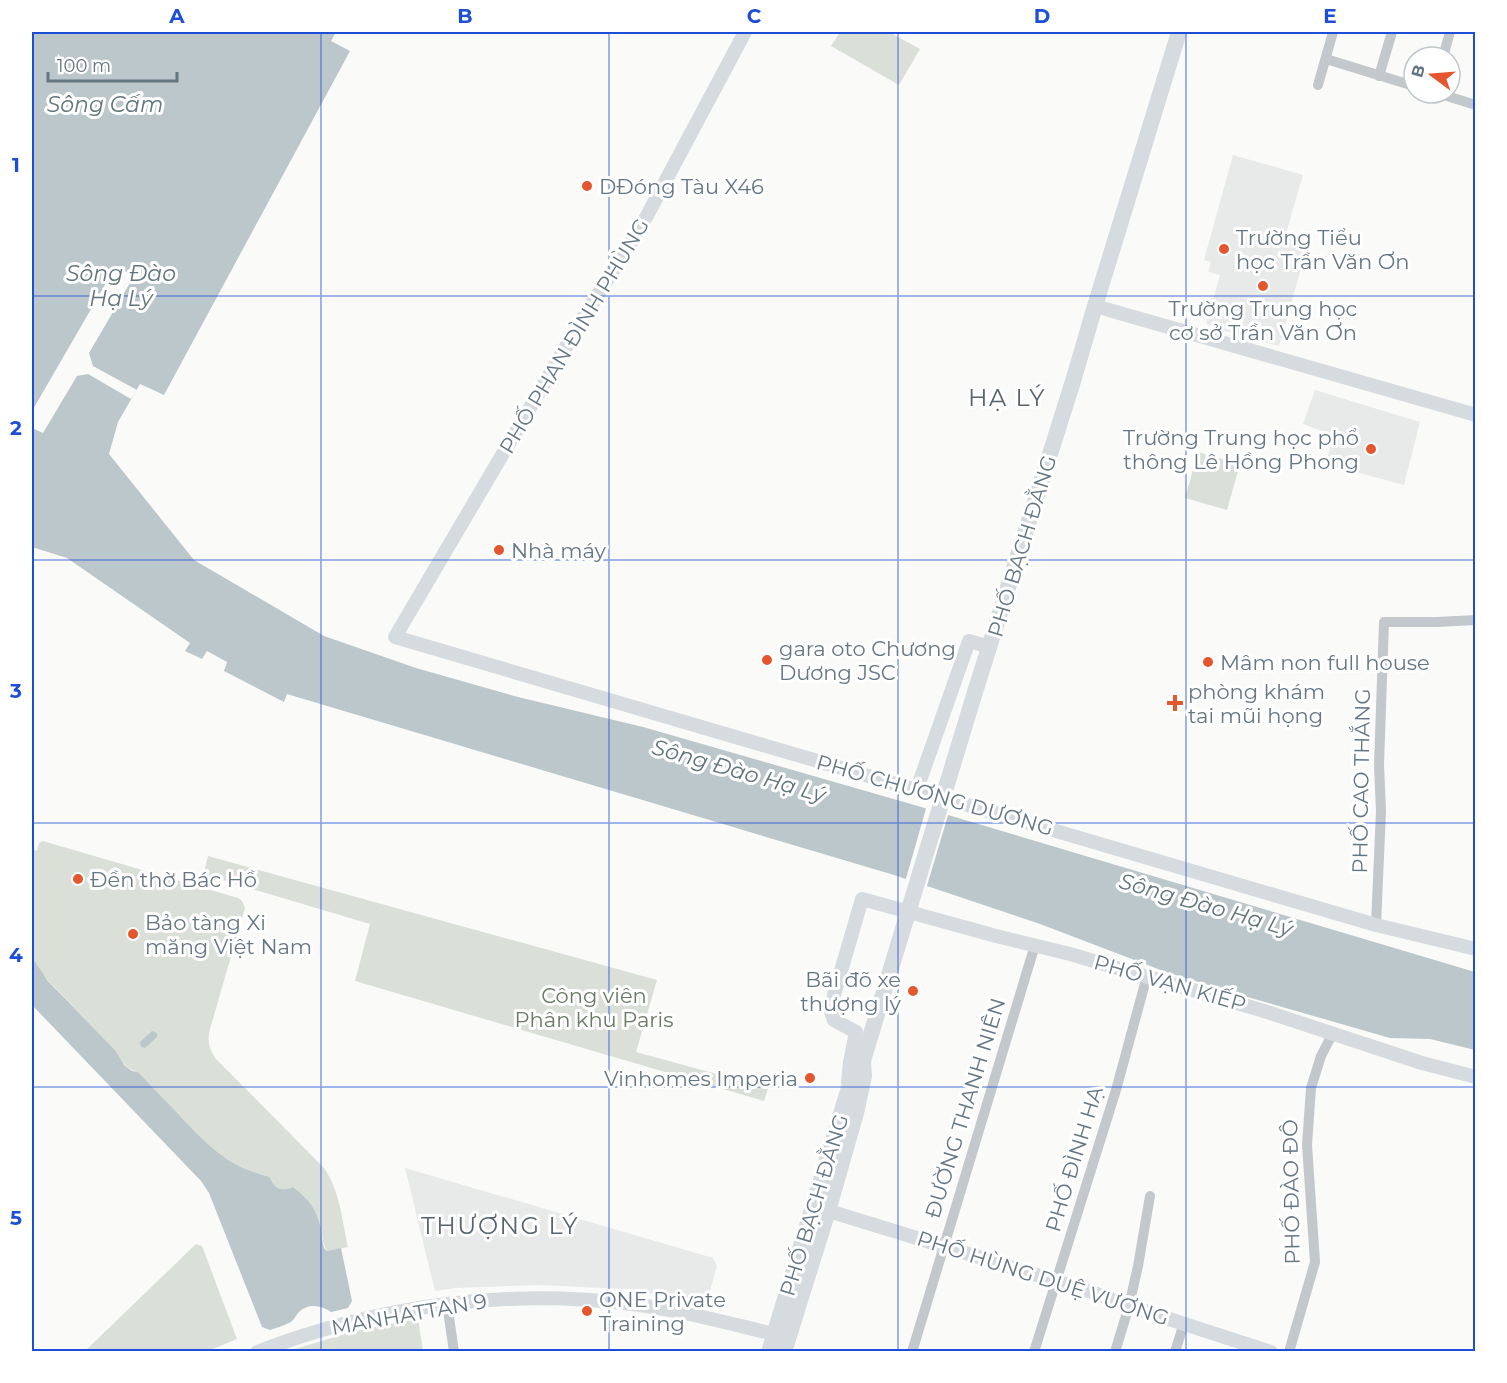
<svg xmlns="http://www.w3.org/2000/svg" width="1507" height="1383" viewBox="0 0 1507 1383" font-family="Montserrat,sans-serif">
	<rect width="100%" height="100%" fill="#fafaf8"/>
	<path fill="#e8e9e9" d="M1233 155 1303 175 1285 237 1308 244 1279 346 1218 329 1206 324 1220 275 1208 272 1211 262 1204 260Z
		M1315 390 1420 422 1404 485 1326 464 1333 435 1303 424Z
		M405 1168 713 1258 717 1266 708 1298 699 1302 625 1289 539 1285 456 1288 435 1291Z"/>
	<path fill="#dadfd7" d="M840 32H889L920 49 899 85 831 46Z
		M1198 452 1240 464 1227 510 1185 498Z
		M43 841 238 898 242 901 245 908 210 1029C207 1041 209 1049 216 1059L324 1168C340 1191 342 1220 348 1247L327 1251C322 1243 323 1236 321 1227 317 1209 308 1198 293 1187 282 1192 274 1189 270 1177L251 1172 231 1162 218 1154 206 1144 138 1072C126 1069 120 1061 115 1050L40 972 32 957V849L37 851 39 843Z
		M208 856 657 980 636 1052 768 1088 764 1101 355 981 370 924 209 876 205 873V868Z
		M196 1244 202 1246 237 1339 208 1351H85Z
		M418 1318 423 1351H288L352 1332Z"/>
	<path fill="#bbc7cb" d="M32 32H336L331 41 350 51 164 395 140 384 118 422 109 454 194 560 324 636 416 668 518 697 643 727 911 804 1475 972V1050L1430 1039 1390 1038 1251 998 1166 972 1040 924 894 875 287 694 284 702 224 671 227 662 207 651 202 659 185 651 190 643 67 558 32 547Z
		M32 957 47 980 115 1050 124 1065 132 1071 138 1072C152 1087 166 1101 180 1116 208 1146 228 1167 270 1177 274 1189 282 1192 293 1187 308 1198 317 1209 321 1228 322 1235 322 1241 324 1248L327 1251 341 1248 352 1301 348 1308 331 1312C321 1305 308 1303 299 1312 295 1316 294 1321 289 1323 283 1326 276 1328 270 1330L262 1327 209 1193 201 1181 32 1005Z
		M152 1031 157 1033V1037L145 1048 141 1047 140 1042Z"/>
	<path fill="#fafaf8" d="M116 266 134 276 89 353 93 366 137 390 131 399 88 374 77 376 43 433 32 428V411Z
		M927 805 949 812 926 889 905 882Z"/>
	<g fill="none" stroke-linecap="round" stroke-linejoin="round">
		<path stroke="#c3c8cc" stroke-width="10" d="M1443 57 1450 32
			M1326 59 1414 86
			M1379 76 1392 32
			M1318 85 1333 32
			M1437 93 1476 105
			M1376 925 1381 811 1379 765 1384 622H1437L1476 620
			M447 1303 454 1352
			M912 1352 1035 945
			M1034 1352 1116 1090 1147 976
			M1115 1352 1129 1306 1138 1266 1150 1196
			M1175 1352 1184 1323
			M1289 1352 1315 1262 1307 1145 1311 1088 1321 1056 1333 1033"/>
		<path stroke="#d6dbdf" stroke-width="14" d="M745 32 642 225 581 321 395 637 1376 925 1476 949
			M1095 306 1476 415
			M917 789 969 641 990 647
			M848 1083 850 1062 856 1032 834 1020 830 1009 862 899 996 936 1070 954 1264 1011 1422 1063 1476 1077
			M819 1208 1089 1291 1129 1306 1271 1352
			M257 1352C376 1306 505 1288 632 1304 680 1310 727 1323 774 1334"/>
		<path stroke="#d6dbdf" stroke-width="16" d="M769 1352 846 1097 855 1072 859 1066
			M784 1352 828 1211 856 1113 864 1076 863 1061 865 1054 975 692 1074 378 1095 306 1179 32"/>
	</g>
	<path fill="none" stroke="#1d4ed8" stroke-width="1.5" stroke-opacity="0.55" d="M321 32V1352M609 32V1352M898 32V1352M1186 32V1352M32 296H1476M32 560H1476M32 823H1476M32 1087H1476"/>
	<g fill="#e4572e" stroke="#fff" stroke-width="2">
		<circle cx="587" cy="186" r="6"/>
		<circle cx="1224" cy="249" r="6"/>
		<circle cx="1263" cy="286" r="6"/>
		<circle cx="1371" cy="449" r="6"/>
		<circle cx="499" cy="550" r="6"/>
		<circle cx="767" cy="660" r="6"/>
		<circle cx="1208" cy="662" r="6"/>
		<path d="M1172 694h6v6h6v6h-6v6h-6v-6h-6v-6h6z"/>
		<circle cx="78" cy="879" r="6"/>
		<circle cx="133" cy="934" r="6"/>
		<circle cx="913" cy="991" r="6"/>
		<circle cx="810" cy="1078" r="6"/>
		<circle cx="587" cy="1311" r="6"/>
	</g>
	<g text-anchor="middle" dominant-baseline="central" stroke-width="6" stroke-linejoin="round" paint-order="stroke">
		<g font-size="21" fill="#657683" stroke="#fff" text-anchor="start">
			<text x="599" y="186">DĐóng Tàu X46</text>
			<text x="1236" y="237">Trường Tiểu<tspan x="1236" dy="24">học Trần Văn Ơn</tspan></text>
			<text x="1263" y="308" text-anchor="middle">Trường Trung học<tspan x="1263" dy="24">cơ sở Trần Văn Ơn</tspan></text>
			<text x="1359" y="437" text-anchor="end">Trường Trung học phổ<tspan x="1359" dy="24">thông Lê Hồng Phong</tspan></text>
			<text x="511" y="550">Nhà máy</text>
			<text x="779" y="648">gara oto Chương<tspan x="779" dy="24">Dương JSC</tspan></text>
			<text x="1220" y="662">Mâm non full house</text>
			<text x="1188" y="691">phòng khám<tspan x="1188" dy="24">tai mũi họng</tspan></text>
			<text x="90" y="879">Đền thờ Bác Hồ</text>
			<text x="145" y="922">Bảo tàng Xi<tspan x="145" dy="24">măng Việt Nam</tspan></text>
			<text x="901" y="979" text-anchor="end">Bãi đõ xe<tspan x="901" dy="24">thượng lý</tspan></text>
			<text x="798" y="1078" text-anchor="end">Vinhomes Imperia</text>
			<text x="599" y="1299">ONE Private<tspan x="599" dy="24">Training</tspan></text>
		</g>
		<g font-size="21" fill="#657683" stroke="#fff">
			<text transform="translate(574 336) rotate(-59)">PHỐ PHAN ĐÌNH PHÙNG</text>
			<text transform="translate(1022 546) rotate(-73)">PHỐ BẠCH ĐẰNG</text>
			<text transform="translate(1361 781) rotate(-89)">PHỐ CAO THẮNG</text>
			<text transform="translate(935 795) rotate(16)">PHỐ CHƯƠNG DƯƠNG</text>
			<text transform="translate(1170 983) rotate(16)">PHỐ VẠN KIẾP</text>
			<text transform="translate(965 1108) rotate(-73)">ĐƯỜNG THANH NIÊN</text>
			<text transform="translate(1074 1159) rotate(-73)">PHỐ ĐÌNH HẠ</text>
			<text transform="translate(1291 1192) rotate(-91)">PHỐ ĐÀO ĐÔ</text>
			<text transform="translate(814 1205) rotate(-73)">PHỐ BẠCH ĐẰNG</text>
			<text transform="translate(1043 1278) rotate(18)">PHỐ HÙNG DUỆ VƯƠNG</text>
			<text transform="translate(409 1314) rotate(-10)">MANHATTAN 9</text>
		</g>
		<g font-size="21" fill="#687a64" stroke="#fff">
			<text x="594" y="995">Công viên<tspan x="594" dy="24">Phân khu Paris</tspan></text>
		</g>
		<g font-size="22" font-style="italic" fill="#60757c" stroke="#fff">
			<text x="105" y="104">Sông Cấm</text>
			<text x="121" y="273">Sông Đào<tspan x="121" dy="25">Hạ Lý</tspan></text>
			<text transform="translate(739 771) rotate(16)">Sông Đào Hạ Lý</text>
			<text transform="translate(1206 905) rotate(16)">Sông Đào Hạ Lý</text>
		</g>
		<g font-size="24" letter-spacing="1.5" fill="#57646e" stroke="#fff">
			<text x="1007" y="397">HẠ LÝ</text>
			<text x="500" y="1225">THƯỢNG LÝ</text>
		</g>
	</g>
	<rect width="1507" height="1383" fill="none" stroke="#ffffff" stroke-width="66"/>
	<g transform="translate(1432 75) rotate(286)"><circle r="28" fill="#ffffff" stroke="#c1c8cd" stroke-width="1.5"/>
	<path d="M0-4.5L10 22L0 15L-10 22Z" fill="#e4572e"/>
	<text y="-9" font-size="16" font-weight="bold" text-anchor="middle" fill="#657683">B</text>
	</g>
	<path d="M48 72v9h129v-9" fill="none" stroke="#657683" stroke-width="3"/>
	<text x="57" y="72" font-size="18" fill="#657683" stroke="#ffffff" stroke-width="4.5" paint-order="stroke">100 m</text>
	<rect x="33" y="33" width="1441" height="1317" fill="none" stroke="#1d4ed8" stroke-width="2"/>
	<g font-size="20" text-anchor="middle" font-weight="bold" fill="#1d4ed8">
		<text x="177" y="23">A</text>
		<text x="465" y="23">B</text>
		<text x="754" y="23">C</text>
		<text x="1042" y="23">D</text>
		<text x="1330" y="23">E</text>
		<text x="16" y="172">1</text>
		<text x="16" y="435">2</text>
		<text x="16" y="698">3</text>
		<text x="16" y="962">4</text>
		<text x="16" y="1225">5</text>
	</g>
</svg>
